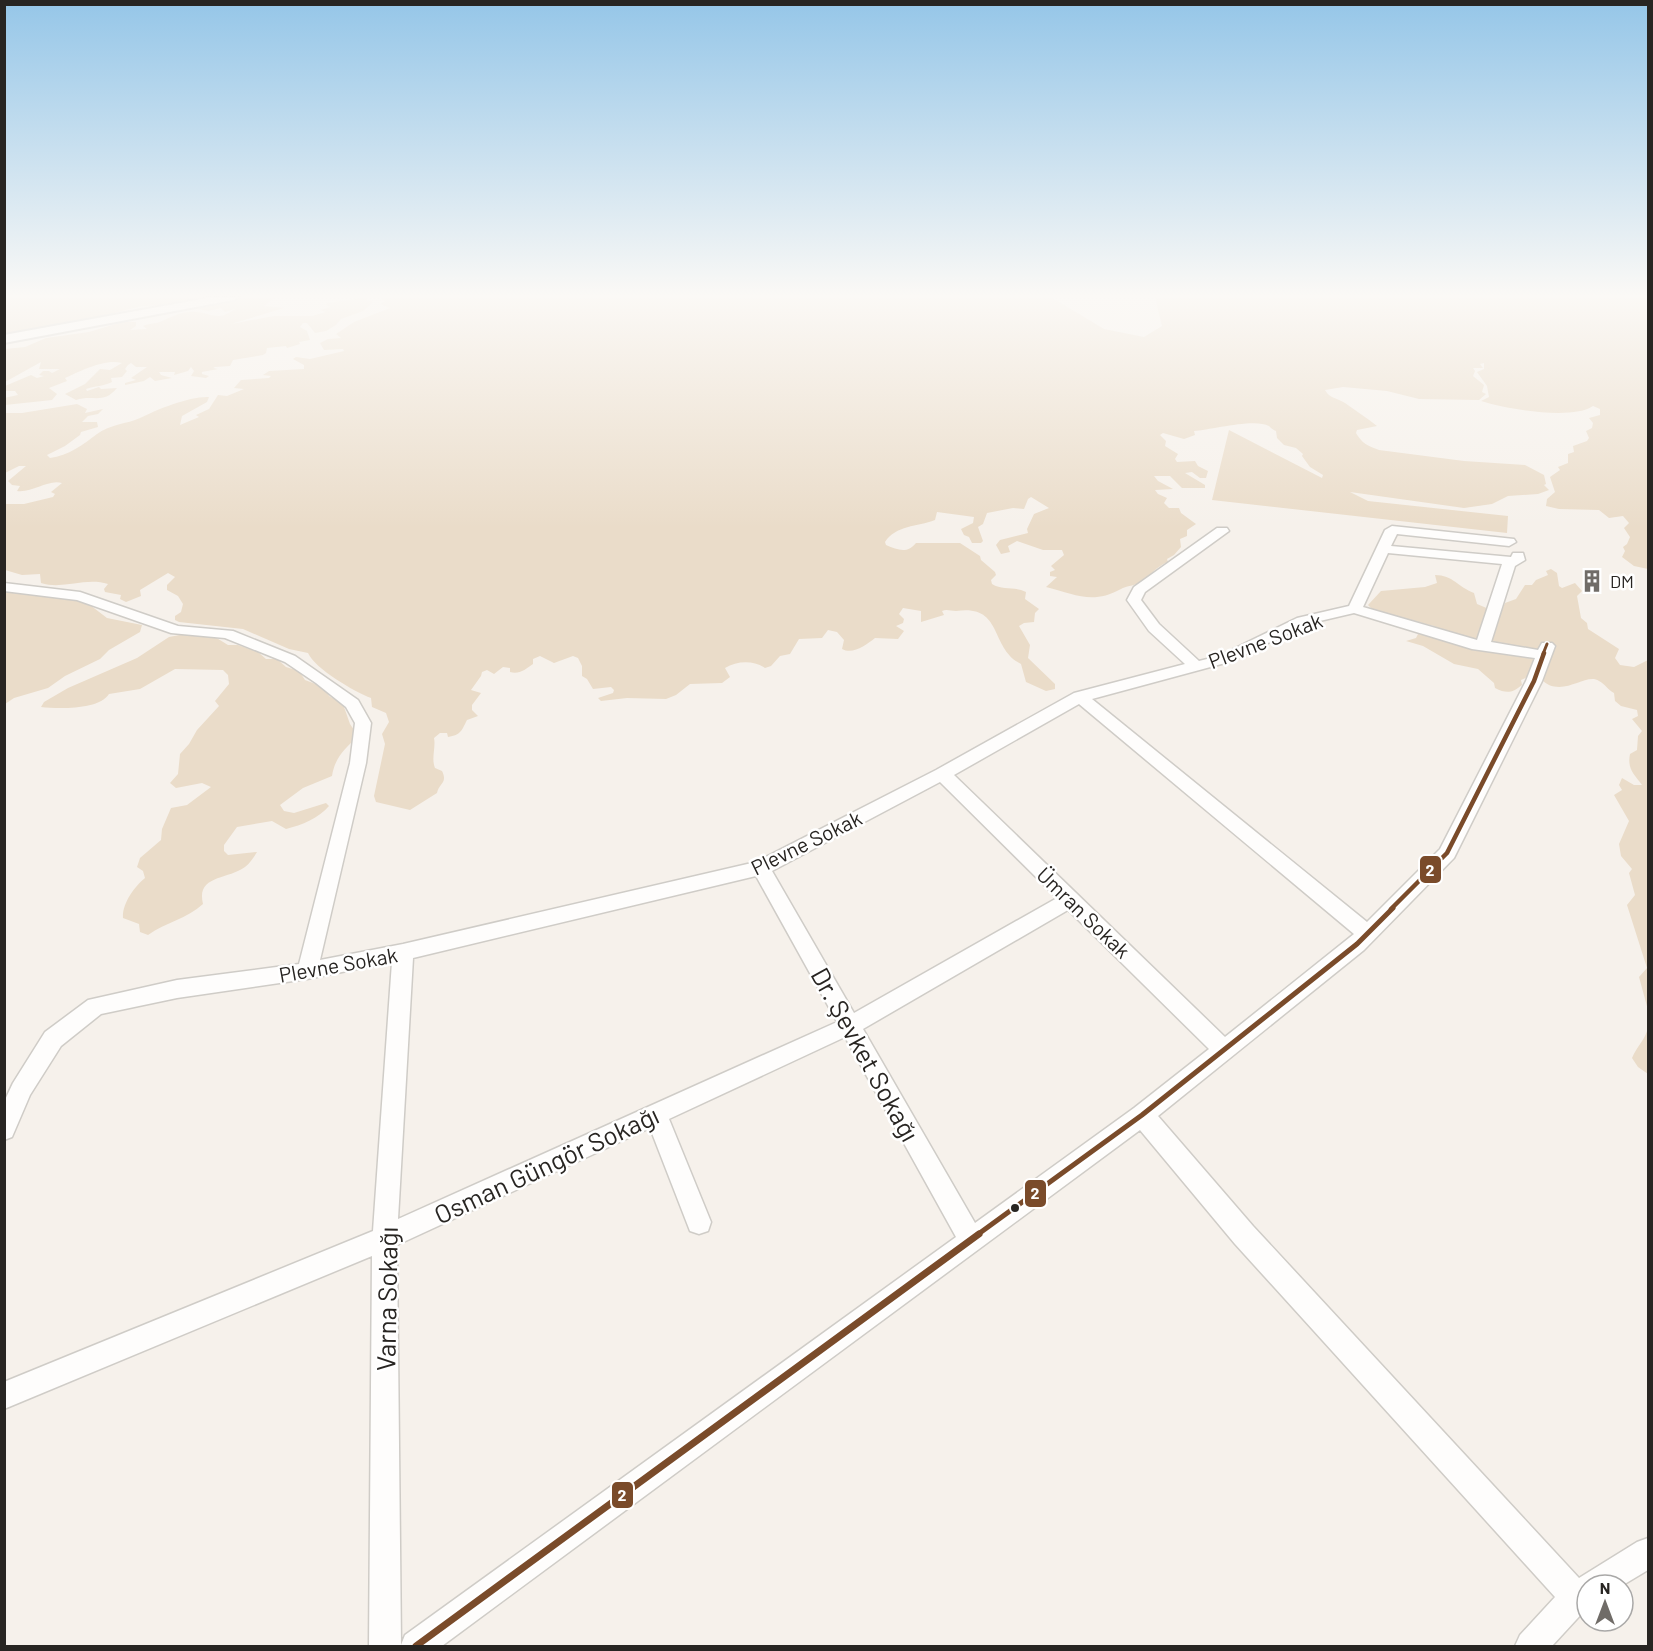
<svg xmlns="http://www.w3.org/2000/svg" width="1653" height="1651" viewBox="0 0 1653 1651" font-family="Barlow,sans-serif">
	<rect width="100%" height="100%" fill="#f6f1eb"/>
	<path fill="#eadcc9" d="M4 297H208L165 305 142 306 74 323 5 335Z
		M275 297 264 306 284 308 231 324 274 316H312L326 312 320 310 331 307 326 305 327 303 367 297V300L373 302 363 311 341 319 336 325 326 331 315 333 307 323H303L300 327 307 331 310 340 299 342 300 344 287 348 286 346 267 348 266 353 263 355 233 360 230 366 215 367 213 368 218 369 202 372V374L209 376 206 378 191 376 194 371 191 367 188 371 174 375 175 372H159L161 375 172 378 155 381 150 377 144 381 125 385V383L136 380 131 378 147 367H136L131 363 128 365 125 369 127 371 122 377 111 378 112 382C105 386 94 386 86 389L87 391 99 387 101 389 117 388C103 405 93 394 76 400L65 394 85 384 100 369 110 370 122 363C106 358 80 371 65 378L67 381 49 388 57 394 52 400 5 405 4 398 18 395 15 391H6L5 386 31 375 37 378 44 376 39 375 43 371H49L52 373 60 369H39L41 362 5 382V349L25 347 46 338 89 332 122 322H136V326L130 330 147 329 143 326C149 323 156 324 162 321 171 317 178 313 189 312 209 310 215 324 235 309L225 312 221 308 208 311 198 309C221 298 250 297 275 297Z
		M387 297H1051L1104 329 1144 337 1162 326 1155 297H1648V569L1634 566 1622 557 1625 551 1623 547 1627 544 1630 537 1624 528 1629 523 1623 516 1609 518 1599 510 1559 509 1546 506 1547 499 1555 492 1550 477 1560 470 1558 467 1568 463V454L1574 452 1573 446 1587 441 1589 438 1586 431 1592 428 1593 423 1589 418 1600 415V409L1593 406C1573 420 1510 410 1481 401L1489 397 1487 386 1477 372 1484 369V363L1480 364 1483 368H1473L1475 371 1473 376 1484 385 1482 392 1486 394 1479 400 1419 399 1387 391 1343 387 1325 390C1330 399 1338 398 1345 403 1355 410 1367 418 1377 426L1357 430 1356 433C1363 444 1366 445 1379 450L1464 461 1525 465 1544 475 1546 484 1544 485 1549 490 1538 494 1508 496 1492 504 1464 508 1350 492 1368 501 1508 516 1507 533 1212 500 1229 430 1322 478 1323 475 1310 467 1302 456 1303 454 1296 448 1284 445 1277 438 1276 431C1273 430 1271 428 1269 426 1254 418 1211 430 1194 431L1195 435 1184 439 1163 433 1160 435 1166 441 1165 446 1178 454 1175 459 1177 462 1195 461 1198 466 1208 471 1206 478H1200L1192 472 1185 473 1205 485V488H1182L1170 476H1154L1158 481 1173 489 1155 490 1158 494 1167 498 1164 503 1169 508H1179L1181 513 1196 524 1187 530V536L1180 539 1181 547 1174 555 1167 559 1168 562C1156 566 1150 577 1139 583 1133 586 1126 586 1121 589 1092 605 1075 594 1046 587L1057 577 1050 576V572L1055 570 1051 566 1064 555 1062 550H1043L1017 541 1008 546 1010 552 1001 554 996 545 1000 540 1028 533 1027 529 1034 514 1049 508 1031 497 1028 499 1024 509 1013 508 987 513 983 524 978 527 983 541 981 543H972L969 537 964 535 961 529 973 523 974 517 937 512 935 520C917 527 896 525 885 542L886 545C898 550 907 554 916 543H960L980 556 981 560 995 572 996 575 991 580 992 584C1003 591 1015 586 1026 592L1025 599 1039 609 1035 613 1034 622 1024 623 1019 626 1030 645 1028 658 1055 684V689L1046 691 1026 682 1021 664C989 648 1004 604 956 611 950 611 947 609 942 611L944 615 921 622V611L903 608 899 614 904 619 903 623 896 626 904 631 898 639 875 638C866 645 853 655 842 649L844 640 837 632 828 630 822 638 799 639 790 654 780 656 771 666 765 668C753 660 737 661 725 668L730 677 722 683 690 684 676 695 666 699 627 698 601 701 598 698 613 693 614 690 611 687 593 689 587 679 582 676V666L578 658 573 656 554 663 540 656 533 659V664C526 669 519 675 510 672V668L503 667 494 674 487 670 482 672 481 676 471 690 481 693 472 705V710L478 716 467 720C462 730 461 735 448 737L447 733H440L434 738C436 747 431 759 435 768L442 771C448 783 439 783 437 793L410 810 376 802 374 796 385 744 382 734 389 722 386 713 372 707 371 698C355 692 315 669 308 653L289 649 243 629 179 622 175 620V616L181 612 183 604 178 596 167 590V585L175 577 168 573 140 590 141 596 126 602 120 599 121 595 105 592 104 589 108 584C85 577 63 590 41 583L40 574 22 575 5 570V504H24L53 497 55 494 51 492 62 483C48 479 33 493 17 491L20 486 12 485 8 481 26 466H19L5 473 4 413H22L77 404 87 409 85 413 103 409 98 414 88 416 82 422H97L98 427 81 432 80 435 65 446 47 455 50 458C68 456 84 444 97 434 110 424 127 424 140 418 158 409 190 396 209 397L207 402 182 416 180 425 199 417 196 415 209 409 218 395 227 396 244 389 234 388 241 380 269 378 271 376 263 375 269 371 304 369V365L293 359 296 357 310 359 344 351 343 349 324 350 320 343 328 339 341 338 336 334 354 322 390 308 380 304 385 301 381 299Z
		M1551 569 1557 573 1559 586 1562 588 1575 583 1582 591 1577 596 1581 618 1587 623 1588 629 1619 649 1615 658 1620 665 1634 667 1648 660V1010L1639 977 1647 968 1627 905 1635 895 1629 873 1632 869 1621 856 1619 844 1629 821 1614 795 1622 790 1619 785 1622 778 1634 785H1642C1634 774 1627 769 1630 754L1637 750 1638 736 1642 731 1632 719 1638 716 1637 710 1621 706 1615 701 1614 693C1608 690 1605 684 1599 681 1587 673 1569 693 1549 685 1543 682 1540 677 1534 674L1521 680 1522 685C1512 693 1507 694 1495 688L1494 683 1478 669 1454 664 1423 646 1406 641 1416 638 1418 634 1437 637 1442 630 1434 626 1373 610 1368 605 1381 591 1425 587 1437 583 1435 575C1453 575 1458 587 1474 593L1477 604 1496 612 1502 610 1505 603 1516 599 1525 585H1532L1536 580 1548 575 1546 571Z
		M4 592 67 598 90 605 107 618 142 625 140 632 109 650 100 659 65 676 48 688 14 698 5 704Z
		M185 634 215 637 228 645H238L258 652 266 659H277L286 667 299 671 305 680 321 686 327 691 329 696 343 704 350 724 358 736C345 749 335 757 332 776L303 788 280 805 284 811 294 813 326 803 329 806C319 818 302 825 286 829L272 821 237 827 224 845V851L228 855 257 852C254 857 250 863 245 867 227 880 196 875 203 904 187 919 166 922 148 935L140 932 139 924 123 918C122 904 134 887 145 878L143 871 137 867 140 858 161 840 162 829 171 808 187 805 211 787 202 783 176 788 170 783 178 774 180 754 189 744 197 730 219 706 215 701 229 684 228 675 223 670 175 669 140 689 109 694C99 710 58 709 41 707L44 702 68 688 137 658 169 637Z
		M1648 1027V1074L1638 1067 1632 1058C1637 1046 1646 1039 1648 1027Z"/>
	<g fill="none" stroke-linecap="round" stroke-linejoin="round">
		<g stroke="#cfccc7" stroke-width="3">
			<path id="minor" d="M1392 526 1514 539 1516 542 1509 546 1397 534 1391 546 1511 557 1513 553H1523L1525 560 1515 566 1491 642 1538 650 1542 643H1552L1555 646 1542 681 1454 858 1364 950 1158 1116 1253 1226 1579 1578 1637 1542 1648 1538V1570L1623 1585H1587V1608L1552 1646H1515L1520 1635 1555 1597 1235 1244 1140 1130 442 1646H369L372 1256 4 1409V1382L373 1231 392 962 307 979 177 998 101 1014 61 1046 30 1095 12 1137 4 1140V1102L13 1083 45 1032 88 1000 177 980 299 964 350 763 355 723 346 707 316 683 285 662 225 638 171 633 77 600 4 591V583L80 592 178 626 233 631 295 656 358 700 371 723 366 763 320 960 403 944 756 862 936 770 1074 693 1185 664 1149 631 1127 600 1134 587 1217 528H1227L1229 531 1145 592 1141 600 1159 624 1199 661 1219 656 1297 618 1349 606 1385 530ZM1388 553 1502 564 1477 640 1363 607ZM1354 613 1472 649 1535 658 1526 681 1440 849 1367 922 1092 699 1229 662 1307 624ZM1079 704 1354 934 1225 1037 954 775ZM940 782 1057 898 854 1013 772 871ZM756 876 837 1022 398 1219 413 958ZM1068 910 1209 1049 1134 1108 975 1223 863 1029ZM845 1037 956 1237 405 1635 401 1645 397 1245 650 1128 690 1231 699 1234 708 1231 711 1222 669 1119Z"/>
		</g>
		<g stroke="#cfccc7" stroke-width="4">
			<path id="major" d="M213 297H239L233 300 4 343V335Z"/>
		</g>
		<use href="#minor" fill="#fefdfc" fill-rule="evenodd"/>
		<use href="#major" fill="#fefdfc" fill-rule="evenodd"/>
		<g stroke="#fff" stroke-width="6">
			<path id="bus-1-far3" d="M1543 654 1547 644"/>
		</g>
		<g stroke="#fff" stroke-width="9">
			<path id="bus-1-far2" d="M1391 909 1447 853 1534 681 1544 653"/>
		</g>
		<g stroke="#fff" stroke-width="10">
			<path id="bus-1-far1" d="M977 1235 1142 1115 1357 944 1393 908"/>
		</g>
		<g stroke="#fff" stroke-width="11">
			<path id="bus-1" d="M416 1646 979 1234"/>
		</g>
		<use href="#bus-1-far3" stroke="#7a4b2a" stroke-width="3"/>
		<use href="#bus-1-far2" stroke="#7a4b2a" stroke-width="4.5"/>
		<use href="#bus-1-far1" stroke="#7a4b2a" stroke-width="5"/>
		<use href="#bus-1" stroke="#7a4b2a" stroke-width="7"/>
	</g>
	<linearGradient id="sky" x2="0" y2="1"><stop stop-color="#95c6e8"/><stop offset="0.56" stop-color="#fbf9f6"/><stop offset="1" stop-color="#fbf9f6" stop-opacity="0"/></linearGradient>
	<rect width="1653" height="528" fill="url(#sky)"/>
	<defs>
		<g id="building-bare" transform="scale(1.8)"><path d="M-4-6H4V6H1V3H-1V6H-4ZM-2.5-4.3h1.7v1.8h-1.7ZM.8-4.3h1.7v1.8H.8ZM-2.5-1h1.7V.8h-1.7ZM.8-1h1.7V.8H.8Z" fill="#706c68" stroke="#fff" stroke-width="2.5" paint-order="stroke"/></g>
	</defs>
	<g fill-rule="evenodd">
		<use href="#building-bare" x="1592" y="581"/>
	</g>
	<circle fill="#282522" stroke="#fff" stroke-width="2" cx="1015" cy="1208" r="5"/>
	<g text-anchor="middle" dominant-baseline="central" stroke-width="5" stroke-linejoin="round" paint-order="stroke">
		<g font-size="18" fill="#282522" stroke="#fff" text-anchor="start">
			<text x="1610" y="581">DM</text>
		</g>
		<g font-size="21" fill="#282522" stroke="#fff">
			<text transform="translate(1265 640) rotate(-21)">Plevne Sokak</text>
			<text transform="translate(806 842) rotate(-26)">Plevne Sokak</text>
			<text transform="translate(1084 912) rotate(44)">Ümran Sokak</text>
			<text transform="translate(338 964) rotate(-10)">Plevne Sokak</text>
		</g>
		<g font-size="26" fill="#282522" stroke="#fff">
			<text transform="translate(866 1054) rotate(61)">Dr. Şevket Sokağı</text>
			<text transform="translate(546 1164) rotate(-25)">Osman Güngör Sokağı</text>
			<text transform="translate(386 1299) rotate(-89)">Varna Sokağı</text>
		</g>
	</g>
	<g stroke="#fff" stroke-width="2">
		<rect x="1419" y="855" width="23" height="29" rx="6" fill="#7a4b2a"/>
		<rect x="1024" y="1179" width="23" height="29" rx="6" fill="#7a4b2a"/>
		<rect x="611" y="1481" width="23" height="28" rx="6" fill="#7a4b2a"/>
	</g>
	<g font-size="16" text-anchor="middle" font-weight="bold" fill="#fff">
		<text x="1430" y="876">2</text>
		<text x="1035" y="1199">2</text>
		<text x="622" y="1501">2</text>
	</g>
	<rect width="1653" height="1651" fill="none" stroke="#282522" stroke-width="12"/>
	<g transform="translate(1605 1603)"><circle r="28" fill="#ffffff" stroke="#a9a8a7" stroke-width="1.5"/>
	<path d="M0-4.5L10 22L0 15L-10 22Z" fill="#706c68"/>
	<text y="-9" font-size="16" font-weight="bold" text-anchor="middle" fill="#282522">N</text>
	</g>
</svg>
